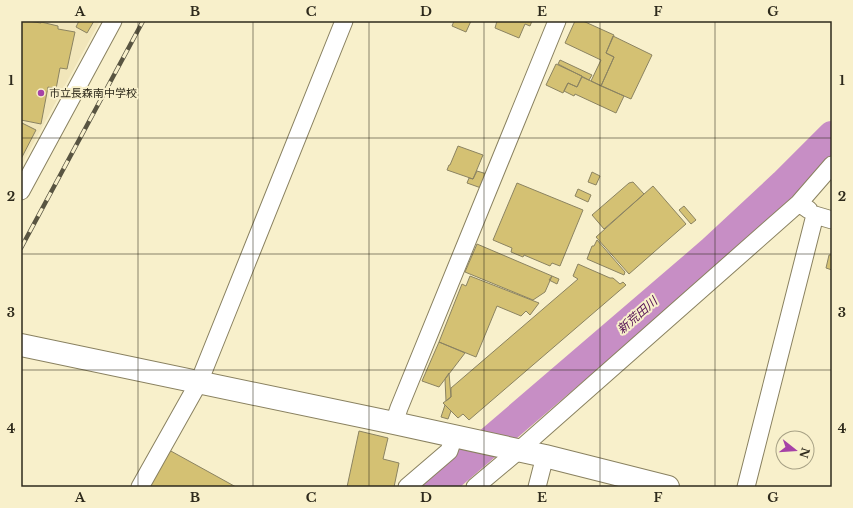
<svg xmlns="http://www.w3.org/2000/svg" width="853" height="508" viewBox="0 0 853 508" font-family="'Libre Baskerville','Noto Sans JP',serif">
	<rect width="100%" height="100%" fill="#f8f0cb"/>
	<path fill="#f1e6ba" d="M21 21H100L21 166Z"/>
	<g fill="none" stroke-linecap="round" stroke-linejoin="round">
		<path stroke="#c78ec5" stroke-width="30" d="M437 487 711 252 784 184 832 136"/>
	</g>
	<path fill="#d4c173" stroke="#8b8361" d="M21 21H28L41 23V22L58 26V29L75 32 67 69 60 68 56 89 48 87 41 124 21 120Z
		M79 21H94L87 33 76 27Z
		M454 21H471L466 32 452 26Z
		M497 21H532L530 26 525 24 519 38 495 28Z
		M575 21H583L614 35 606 53 614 57 601 86 591 81 601 60 565 43Z
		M613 36 652 55 631 99 601 86 614 57 606 53Z
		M560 60 592 75 589 80 558 64Z
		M556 64 582 76 577 87 568 83 563 93 546 85Z
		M582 77 624 96 616 113 575 94 574 96 564 91 568 83 577 87Z
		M22 123 36 130 21 159V124Z
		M458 146 483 155 473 179 447 170 449 165H450Z
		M477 171 490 175 484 189 467 183 469 178 473 179Z
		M592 172 600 176 596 185 588 182Z
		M633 182 644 194 604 229 592 215 629 183Z
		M517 183 583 210 560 266 552 263 550 266 524 255 523 257 511 252 512 248 493 240Z
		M653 186 686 224 629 274 596 237Z
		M578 189 591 195 588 202 575 196Z
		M684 206 696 220 691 224 679 210Z
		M597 240 625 272 624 275 587 259 592 246H594Z
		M477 244 552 276 545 292 533 300 465 272Z
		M832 250V270L826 268 829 255H831Z
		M578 264 610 278H613L620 284 623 282 626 285 469 420 463 414 458 418 443 403 451 397V388L578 279 573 276Z
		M470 276 539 303 530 315 526 311 521 316 497 306 476 357 439 342 462 284 466 286Z
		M552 276 559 279 557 284 549 280Z
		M439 342 465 353 439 387 422 381Z
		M449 373 451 397 446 401 445 379Z
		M445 405 451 411 448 419 441 417Z
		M359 431 388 438 383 459 399 463 394 487H347Z
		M169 450 236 487H149Z"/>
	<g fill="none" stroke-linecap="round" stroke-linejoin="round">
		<g stroke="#898160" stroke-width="19">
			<path id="minor" d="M21 191 113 21
				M809 210 799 203 832 165
				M394 423 399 408 557 21
				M140 487 199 382 344 21
				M407 487 449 451 454 436
				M475 487 518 451 799 203
				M537 487 545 456
				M746 487 815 215 832 220"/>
		</g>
		<g stroke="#898160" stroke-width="24">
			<path id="tertiary" d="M21 345 394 423 545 456 668 487"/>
		</g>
		<use href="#minor" stroke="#fff" stroke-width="17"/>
		<use href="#tertiary" stroke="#fff" stroke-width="22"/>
		<g stroke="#595542" stroke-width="4.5">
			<path id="rail" d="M21 248 143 21"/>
		</g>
		<use href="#rail" stroke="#f8f0cb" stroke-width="3" stroke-dasharray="9" stroke-linecap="butt"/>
	</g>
	<path fill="none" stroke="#2e2a1c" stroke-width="1" stroke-opacity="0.55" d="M138 21V487M253 21V487M369 21V487M484 21V487M600 21V487M715 21V487M21 138H832M21 254H832M21 370H832"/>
	<circle fill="#a642a7" stroke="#f8f0cb" stroke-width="1.5" cx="41" cy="93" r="4"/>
	<g text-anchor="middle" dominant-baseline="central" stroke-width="4" stroke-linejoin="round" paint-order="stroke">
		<g font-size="11" fill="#2e2a1c" stroke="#f8f0cb" text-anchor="start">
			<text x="49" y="93">市立長森南中学校</text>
		</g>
		<g font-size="12" font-style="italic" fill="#500a51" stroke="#f8f0cb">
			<text transform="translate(637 315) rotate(-41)">新荒田川</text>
		</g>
	</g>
	<rect width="853" height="508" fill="none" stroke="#f8f0cb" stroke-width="44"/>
	<g transform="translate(795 450) rotate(107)"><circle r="19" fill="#f8f0cb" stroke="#a7a185"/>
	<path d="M0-3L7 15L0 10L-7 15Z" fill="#a642a7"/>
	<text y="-6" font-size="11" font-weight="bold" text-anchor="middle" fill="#2e2a1c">N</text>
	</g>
	<rect x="22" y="22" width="809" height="464" fill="none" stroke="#2e2a1c" stroke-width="1.5"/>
	<g font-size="13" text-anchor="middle" font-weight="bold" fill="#2e2a1c">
		<text x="80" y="16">A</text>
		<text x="195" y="16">B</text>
		<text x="311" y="16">C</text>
		<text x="426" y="16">D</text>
		<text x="542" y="16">E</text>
		<text x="658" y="16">F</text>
		<text x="773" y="16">G</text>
		<text x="11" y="85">1</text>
		<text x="842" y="85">1</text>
		<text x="11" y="201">2</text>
		<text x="842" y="201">2</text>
		<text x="11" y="317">3</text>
		<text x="842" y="317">3</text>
		<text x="11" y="433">4</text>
		<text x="842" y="433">4</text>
		<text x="80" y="502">A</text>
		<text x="195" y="502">B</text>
		<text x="311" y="502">C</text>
		<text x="426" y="502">D</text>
		<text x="542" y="502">E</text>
		<text x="658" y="502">F</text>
		<text x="773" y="502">G</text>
	</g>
</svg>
